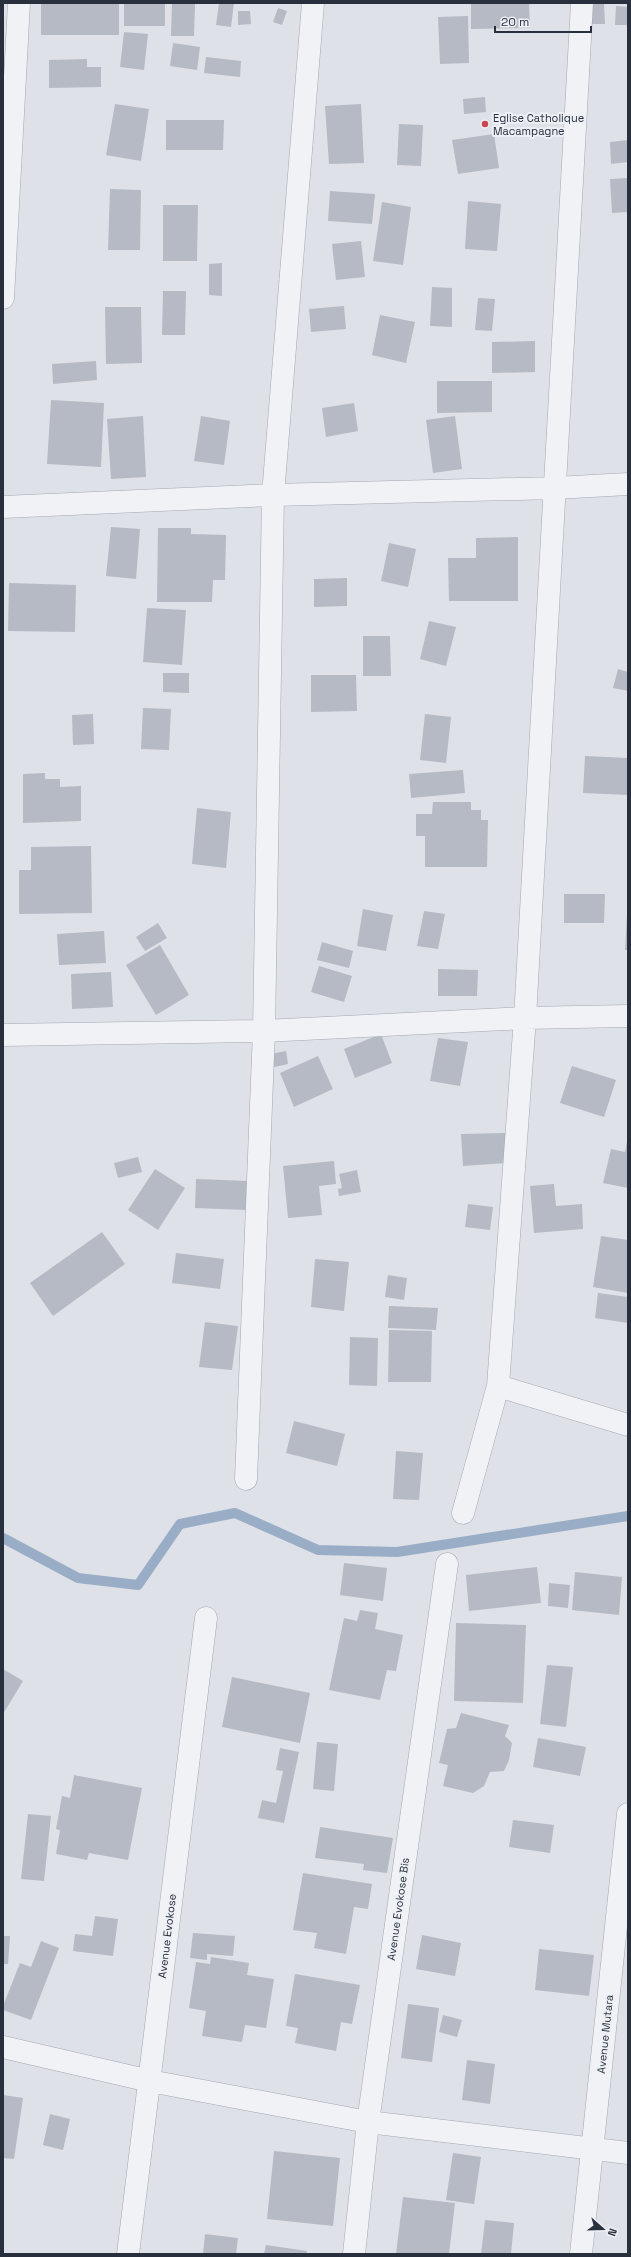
<svg xmlns="http://www.w3.org/2000/svg" width="631" height="2257" viewBox="0 0 631 2257" font-family="'Space Grotesk',sans-serif">
	<rect width="100%" height="100%" fill="#dee1e7"/>
	<g fill="none" stroke-linecap="round" stroke-linejoin="round">
		<path stroke="#9aadc6" stroke-width="10" d="M3 1538 78 1578 138 1585 180 1524 235 1513 318 1550 397 1552 628 1516"/>
	</g>
	<path fill="#b6bac4" d="M41 3H119V35H41Z
		M124 3H165V26H124Z
		M172 3 195 4 194 36H171Z
		M219 3H234L231 27 216 25Z
		M471 3H529L530 28 471 29Z
		M590 3H604L605 24H589Z
		M616 6 628 7V25H615Z
		M278 8 287 11 282 25 273 22Z
		M238 11H250L251 24 238 25Z
		M468 16 469 63 440 64 438 17Z
		M124 32 148 34 144 70 120 67Z
		M173 43 200 47 197 70 170 66Z
		M206 57 241 61 240 77 204 73Z
		M87 59V67H101V87L49 88V60Z
		M485 97 486 112 464 114 463 99Z
		M115 104 149 109 141 161 106 155Z
		M361 104 364 163 329 164 325 106Z
		M166 120H224L223 150H166Z
		M399 124 423 125 421 166 397 165Z
		M494 134 499 168 458 174 452 140Z
		M628 140V162L611 164 610 142Z
		M628 178V212L612 213 610 179Z
		M110 189 141 190 140 250H108Z
		M330 191 375 194 372 224 328 221Z
		M468 201 501 204 497 251 465 249Z
		M382 202 411 207 403 265 373 261Z
		M163 205H198L197 261H163Z
		M361 241 365 277 336 280 332 244Z
		M222 263V296L209 295V264Z
		M432 287 452 288V327L430 326Z
		M163 291H186L185 335H162Z
		M478 298 495 299 492 331 475 330Z
		M344 306 346 329 311 332 309 309Z
		M105 307H141L142 363 106 364Z
		M380 315 415 322 406 363 372 355Z
		M535 341V372L492 373V342Z
		M96 361 97 380 53 384 52 364Z
		M437 381H492V412L437 413Z
		M51 400 104 403 101 467 47 464Z
		M354 403 358 431 326 437 322 408Z
		M143 416 146 477 111 479 107 419Z
		M201 416 230 421 224 465 194 461Z
		M455 416 462 469 433 473 426 420Z
		M111 527 140 529 136 579 106 576Z
		M158 528H191V534L226 535 225 580H213L212 602H157Z
		M518 537V601H449L448 558H476V538Z
		M389 543 416 549 408 587 381 581Z
		M347 578V606L314 607V579Z
		M9 583 76 585 75 632 8 631Z
		M147 608 186 610 182 665 143 662Z
		M429 621 456 627 446 666 420 659Z
		M363 636H390L391 676H363Z
		M618 669 628 672V691L613 688Z
		M163 673H189V693L163 692Z
		M311 675H356L357 711 311 712Z
		M143 708 171 709 169 750 141 749Z
		M93 714 94 744 73 745 72 715Z
		M425 714 451 717 446 763 420 760Z
		M585 756 628 758V795L583 793Z
		M463 770 465 793 411 798 409 774Z
		M45 773V779H60V787L81 786V821L23 823V774Z
		M433 802H471V810H481V820H488L487 867H425V836H416V814H432Z
		M197 808 231 812 226 868 192 864Z
		M91 846 92 913 19 914V870H31V847Z
		M564 894H605L604 923H564Z
		M363 909 393 915 386 951 357 946Z
		M424 911 445 914 438 949 417 946Z
		M627 914H628V950H625Z
		M158 923 167 938 145 951 136 937Z
		M104 931 106 963 59 965 57 934Z
		M322 942 353 951 349 968 317 960Z
		M160 945 189 995 156 1015 126 965Z
		M319 966 352 976 344 1002 311 992Z
		M438 969 478 970 477 996H438Z
		M111 972 113 1007 72 1009 71 974Z
		M381 1034 392 1063 355 1078 344 1049Z
		M438 1038 468 1042 460 1086 430 1081Z
		M286 1051 288 1064 274 1067 271 1054Z
		M318 1056 333 1089 294 1107 280 1073Z
		M572 1066 616 1080 604 1117 560 1103Z
		M505 1133 506 1163 463 1166 461 1134Z
		M627 1141 628 1188 603 1183 611 1149 625 1152Z
		M138 1157 142 1172 118 1178 114 1163Z
		M334 1161 336 1184 319 1186 322 1215 288 1218 283 1166Z
		M155 1169 185 1188 158 1230 128 1210Z
		M357 1170 361 1192 339 1196 338 1189 342 1188 339 1174Z
		M196 1179 248 1181 247 1210 195 1208Z
		M554 1184 556 1206 582 1204 583 1229 534 1233 530 1186Z
		M468 1204 493 1207 490 1230 465 1227Z
		M102 1232 125 1264 53 1316 30 1283Z
		M601 1236 628 1240V1293L593 1287Z
		M176 1253 224 1259 220 1289 172 1283Z
		M315 1259 349 1262 344 1311 311 1307Z
		M388 1275 407 1278 404 1300 385 1297Z
		M598 1293 628 1297V1323L595 1318Z
		M389 1306 438 1308 436 1330 388 1328Z
		M205 1322 238 1326 232 1370 199 1367Z
		M389 1330 432 1331 431 1382H388Z
		M350 1337 378 1338 377 1386 349 1385Z
		M294 1421 345 1434 337 1466 286 1453Z
		M396 1451 423 1453 419 1500 393 1499Z
		M344 1563 387 1568 383 1601 340 1595Z
		M537 1567 541 1603 469 1611 466 1575Z
		M575 1572 622 1577 619 1615 572 1610Z
		M549 1583 570 1585 568 1608 548 1606Z
		M360 1610 378 1613 375 1629 403 1635 396 1671 387 1670 380 1700 329 1690 344 1618 357 1621Z
		M456 1623 526 1625 523 1703 454 1701Z
		M547 1665 573 1667 566 1727 540 1724Z
		M3 1669 23 1681 3 1714Z
		M232 1677 310 1693 300 1743 222 1727Z
		M461 1713 509 1725 505 1736 512 1743 509 1760 504 1771 490 1772 484 1786 473 1793 443 1786 448 1765 439 1763 447 1729 456 1728Z
		M538 1738 586 1747 580 1776 533 1767Z
		M317 1742 338 1744 334 1791 313 1789Z
		M280 1748 299 1752 284 1823 258 1818 262 1800 276 1803 283 1771 276 1770Z
		M74 1775 142 1788 128 1860 89 1853 87 1860 56 1854 60 1830 56 1829 62 1796 70 1798Z
		M28 1814 51 1816 44 1881 21 1879Z
		M513 1820 554 1825 550 1853 509 1847Z
		M320 1827 393 1838 387 1873 363 1870 364 1864 315 1858Z
		M303 1873 372 1884 368 1909 354 1907 346 1954 314 1948 317 1933 293 1930Z
		M95 1916 118 1919 113 1956 73 1951 75 1934 92 1936Z
		M193 1933 235 1936 233 1956 207 1954V1960L190 1958Z
		M422 1935 461 1943 455 1976 416 1969Z
		M3 1936H10L8 1964H3Z
		M41 1941 59 1948 31 2020 3 2010V2006L20 1963 31 1967Z
		M539 1949 594 1955 589 1996 535 1990Z
		M211 1957 249 1963 247 1975 274 1979 266 2028 245 2025 242 2042 202 2036 206 2011 189 2008 196 1962 210 1964Z
		M295 1974 360 1985 352 2024 341 2022 336 2051 295 2043 298 2028 286 2026Z
		M408 2004 439 2008 432 2062 401 2058Z
		M443 2015 462 2020 457 2037 439 2032Z
		M467 2060 495 2064 490 2104 462 2100Z
		M3 2095 23 2098 14 2159 3 2158Z
		M50 2114 70 2119 63 2150 43 2145Z
		M274 2151 340 2158 333 2226 267 2219Z
		M453 2153 481 2157 474 2204 446 2200Z
		M403 2197 455 2203 449 2254H396Z
		M485 2220 514 2223 511 2254H481Z
		M205 2234 238 2238 236 2254H203Z
		M266 2245 307 2251 306 2254H264Z"/>
	<g fill="none" stroke-linecap="round" stroke-linejoin="round">
		<g stroke="#a4a8b1" stroke-width="23">
			<path id="street" d="M3 298 19 3
				M3 507 273 495 555 488 628 484
				M3 1035 264 1031 525 1018 628 1016
				M498 1386 628 1425
				M246 1479 264 1031 273 495 313 3
				M463 1513 498 1386 525 1018 582 3
				M3 2047 150 2081 368 2122 628 2153
				M128 2254 206 1618
				M354 2254 368 2122 447 1564
				M581 2254 628 1814"/>
		</g>
		<use href="#street" stroke="#f1f2f6" stroke-width="22"/>
	</g>
	<circle fill="#c94653" stroke="#edf0f5" stroke-width="1.5" cx="485" cy="124" r="4"/>
	<g text-anchor="middle" dominant-baseline="central" stroke-width="4" stroke-linejoin="round" paint-order="stroke">
		<g font-size="11" fill="#282f3d" stroke="#edf0f5" text-anchor="start">
			<text x="493" y="118">Eglise Catholique<tspan x="493" dy="13">Macampagne</tspan></text>
		</g>
		<g font-size="11" fill="#282f3d" stroke="#edf0f5">
			<text transform="translate(398 1909) rotate(-82)">Avenue Evokose Bis</text>
			<text transform="translate(167 1936) rotate(-83)">Avenue Evokose</text>
			<text transform="translate(605 2034) rotate(-84)">Avenue Mutara</text>
		</g>
	</g>
	<rect width="631" height="2257" fill="none" stroke="#282f3d" stroke-width="8"/>
	<g transform="translate(603 2229) rotate(110)" stroke="#edf0f5" stroke-width="3" paint-order="stroke">
	<path d="M0-3L7 15L0 10L-7 15Z" fill="#282f3d"/>
	<text y="-6" font-size="11" font-weight="bold" text-anchor="middle" fill="#282f3d">N</text>
	</g>
	<path d="M495 26v6h96v-6" fill="none" stroke="#282f3d" stroke-width="2"/>
	<text x="501" y="26" font-size="12" fill="#282f3d" stroke="#edf0f5" stroke-width="3" paint-order="stroke">20 m</text>
</svg>
